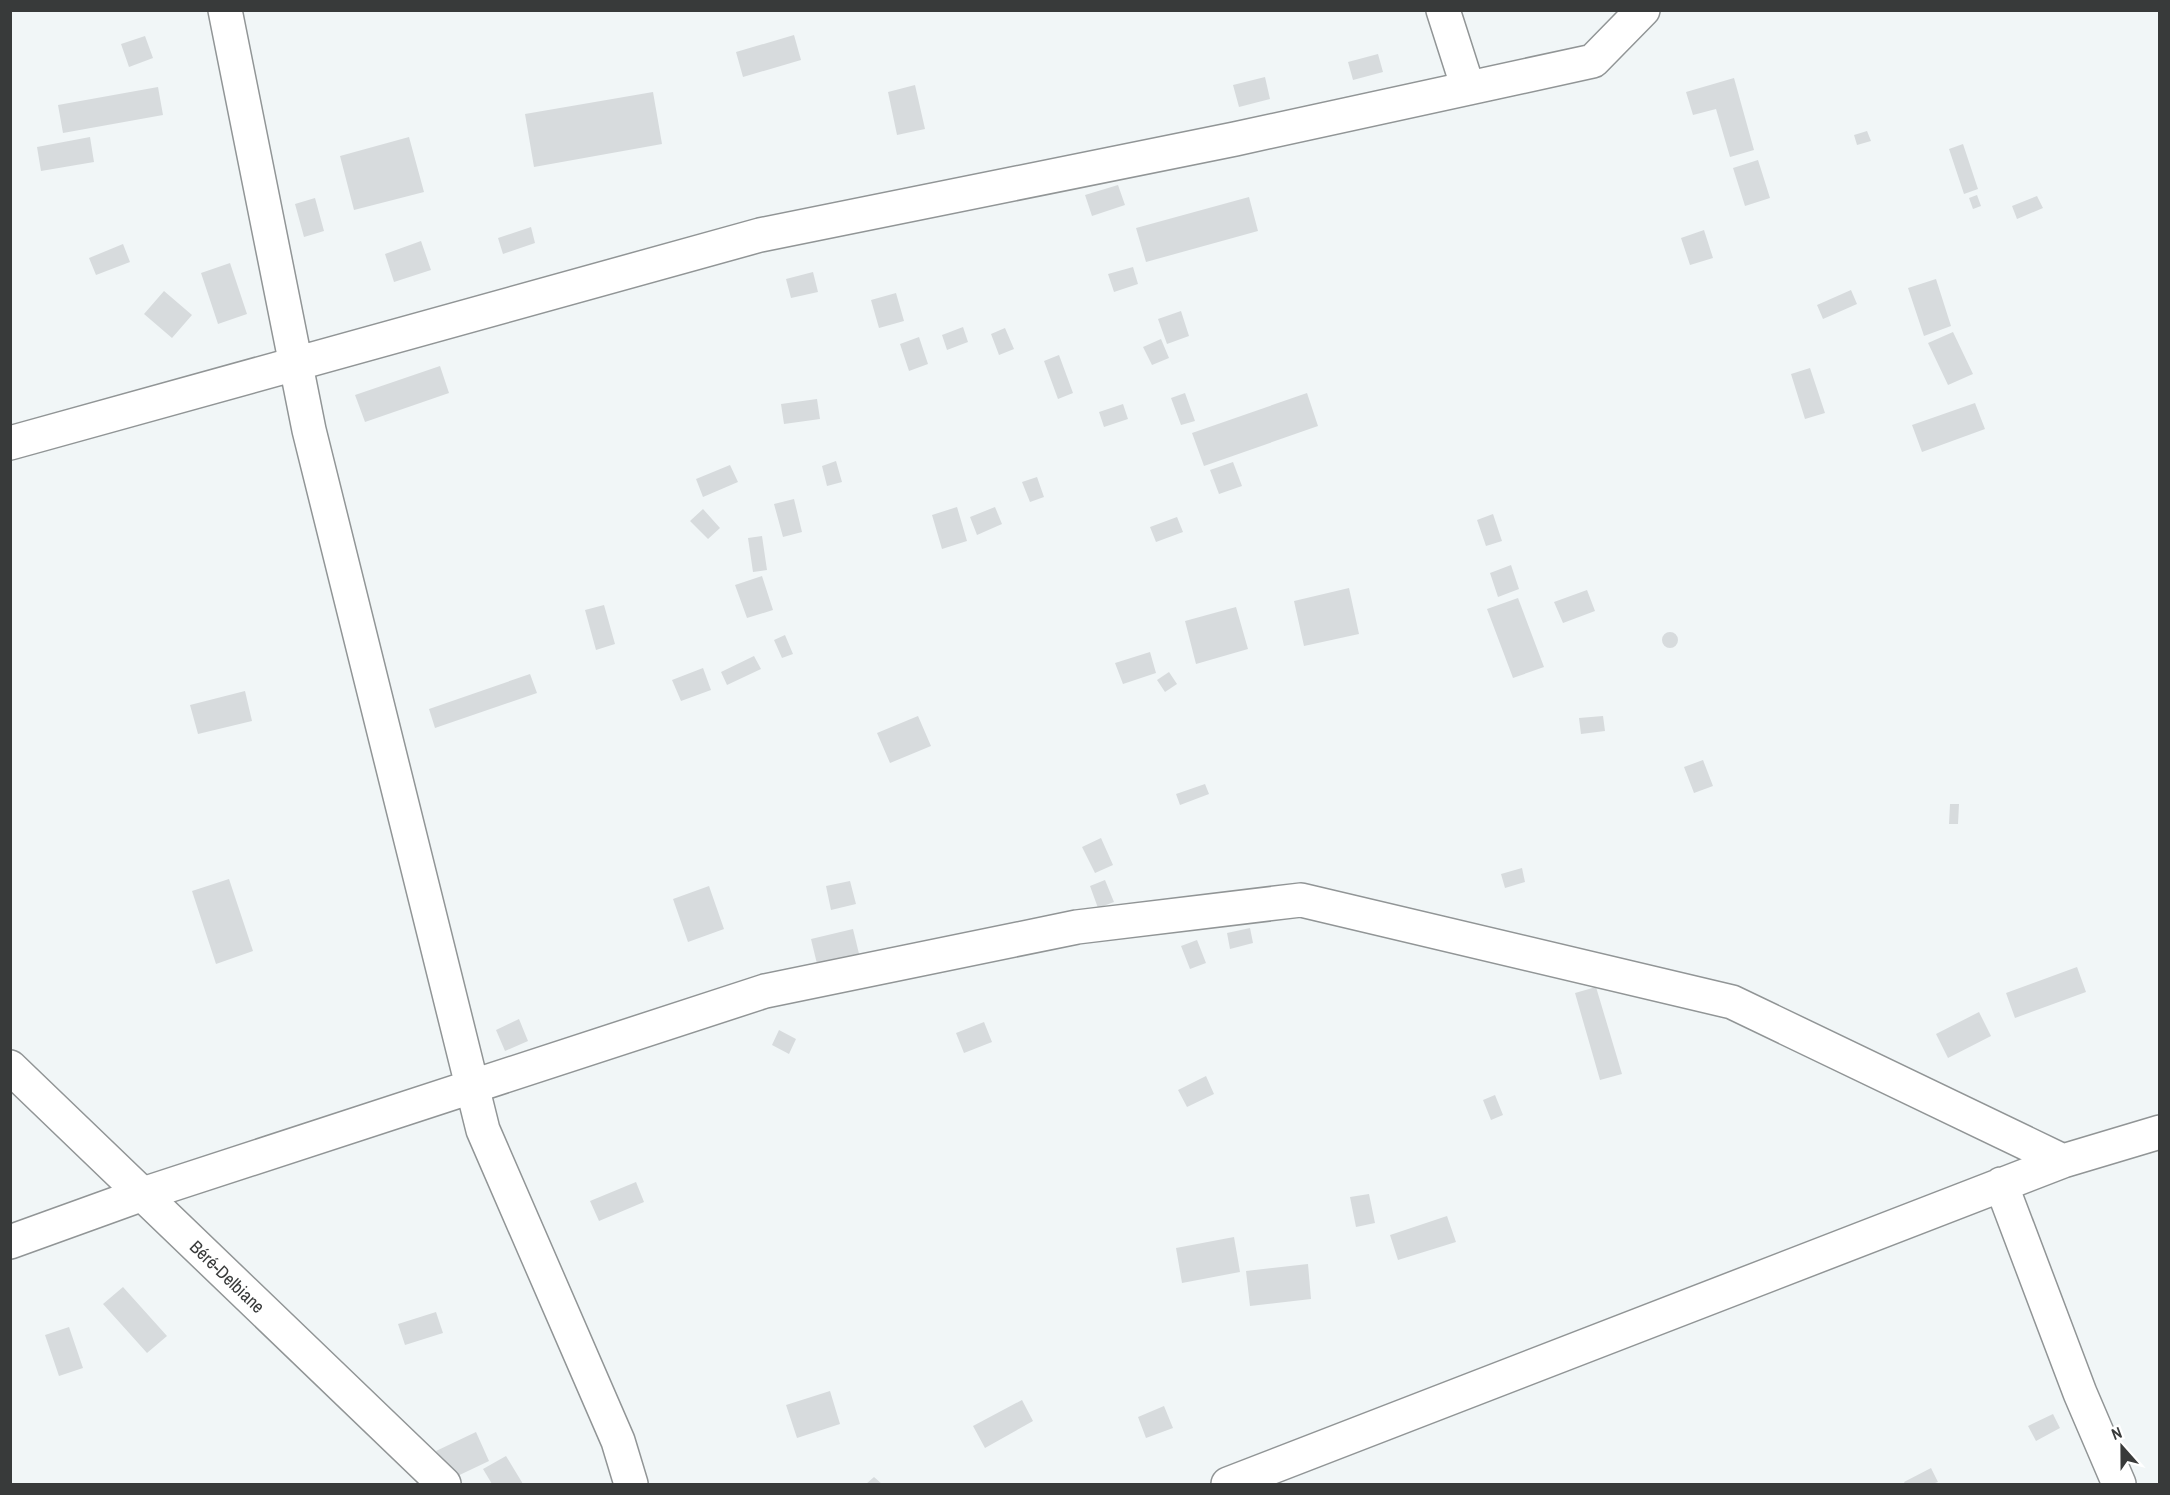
<svg xmlns="http://www.w3.org/2000/svg" width="2170" height="1495" viewBox="0 0 2170 1495" font-family="'Archivo Narrow',sans-serif">
	<rect width="100%" height="100%" fill="#f1f6f7"/>
	<path fill="#d7dbdd" d="M794 35 801 60 743 77 736 52Z
		M145 36 153 58 129 67 121 44Z
		M1378 54 1383 72 1353 80 1348 62Z
		M1265 77 1270 99 1239 107 1233 85Z
		M1734 78 1754 150 1730 157 1716 109 1693 115 1686 92Z
		M915 85 925 129 897 135 888 92Z
		M158 87 163 115 63 133 58 105Z
		M653 92 662 144 534 167 525 114Z
		M1867 131 1871 141 1857 145 1854 135Z
		M90 137 94 162 41 171 37 147Z
		M409 137 424 192 354 210 340 156Z
		M1963 144 1978 189 1964 194 1949 149Z
		M1758 160 1770 198 1745 206 1733 168Z
		M1118 185 1125 205 1092 216 1085 195Z
		M1977 195 1981 206 1973 209 1969 198Z
		M2037 196 2043 208 2017 219 2012 206Z
		M1249 197 1258 231 1146 262 1136 228Z
		M315 198 324 231 304 237 295 204Z
		M531 227 535 243 503 254 498 238Z
		M1704 230 1713 258 1690 265 1681 238Z
		M421 241 431 270 394 282 385 254Z
		M123 244 130 262 96 275 89 258Z
		M230 263 247 314 218 324 201 273Z
		M1133 267 1138 284 1114 292 1108 274Z
		M813 272 818 292 791 298 786 279Z
		M1936 279 1951 326 1924 336 1908 288Z
		M1851 290 1857 304 1823 319 1817 305Z
		M164 291 192 315 172 338 144 314Z
		M896 293 904 321 879 328 871 300Z
		M1181 311 1189 336 1167 344 1158 319Z
		M963 327 968 342 947 350 942 335Z
		M1005 328 1014 349 999 355 991 334Z
		M1953 332 1973 374 1948 385 1928 343Z
		M919 337 928 364 909 371 900 344Z
		M1161 339 1169 358 1152 365 1143 347Z
		M1059 355 1073 393 1058 399 1044 361Z
		M440 366 449 393 365 422 355 395Z
		M1810 368 1825 413 1805 419 1791 374Z
		M1185 393 1195 421 1181 425 1171 398Z
		M1307 393 1318 426 1204 466 1192 433Z
		M817 399 820 419 784 424 781 404Z
		M1975 403 1985 429 1922 452 1912 425Z
		M1123 404 1128 419 1104 427 1099 412Z
		M836 461 842 482 827 486 822 466Z
		M1233 462 1242 486 1219 494 1210 470Z
		M730 465 738 482 703 497 696 479Z
		M1037 477 1044 497 1030 502 1022 482Z
		M794 499 802 532 783 537 774 504Z
		M957 507 967 541 942 549 932 515Z
		M995 507 1002 524 977 535 970 517Z
		M703 509 720 528 708 539 690 521Z
		M1493 514 1502 541 1486 546 1477 520Z
		M1177 517 1183 532 1156 542 1150 527Z
		M762 536 767 570 753 572 748 538Z
		M1511 565 1519 589 1498 597 1490 573Z
		M762 576 773 610 747 618 735 585Z
		M1349 588 1359 634 1304 646 1294 601Z
		M1587 590 1595 611 1563 623 1554 602Z
		M1518 598 1544 667 1513 678 1487 609Z
		M604 605 615 644 596 650 585 610Z
		M1236 607 1248 649 1196 664 1185 621Z
		M1662 640a8 8 0 1 1 16 0a8 8 0 1 1-16 0Z
		M785 635 793 654 782 658 774 640Z
		M1150 652 1156 673 1123 684 1115 663Z
		M754 656 761 669 727 685 721 672Z
		M703 668 711 690 681 701 672 680Z
		M1169 672 1177 684 1165 692 1157 680Z
		M530 674 537 693 435 728 429 709Z
		M245 691 252 721 198 734 190 705Z
		M918 716 931 746 890 763 877 733Z
		M1603 716 1605 731 1581 734 1579 718Z
		M1703 760 1713 786 1694 793 1684 767Z
		M1205 784 1209 794 1180 805 1176 794Z
		M1950 804H1959L1958 824H1949Z
		M1101 838 1113 865 1095 873 1082 847Z
		M1522 868 1525 882 1505 888 1501 874Z
		M229 879 253 951 216 964 192 891Z
		M1105 880 1114 902 1098 908 1090 886Z
		M850 881 856 904 831 910 826 886Z
		M709 886 724 929 688 942 673 899Z
		M1250 928 1253 943 1230 949 1227 933Z
		M853 929 860 958 818 968 811 939Z
		M1197 940 1206 963 1190 969 1181 946Z
		M2077 967 2086 992 2015 1018 2006 993Z
		M1596 987 1622 1074 1600 1080 1575 993Z
		M1979 1012 1991 1036 1948 1058 1936 1034Z
		M519 1019 528 1041 505 1051 496 1030Z
		M984 1022 992 1042 964 1053 956 1033Z
		M779 1030 796 1039 789 1054 772 1045Z
		M1206 1076 1214 1094 1187 1107 1178 1090Z
		M1495 1095 1503 1115 1491 1120 1483 1100Z
		M636 1182 644 1202 599 1221 590 1201Z
		M1369 1194 1375 1223 1356 1227 1350 1197Z
		M1447 1216 1456 1242 1398 1260 1390 1235Z
		M1234 1237 1240 1272 1182 1283 1176 1248Z
		M1308 1264 1311 1299 1250 1306 1246 1271Z
		M123 1287 167 1336 147 1353 103 1304Z
		M436 1312 443 1333 405 1345 398 1324Z
		M69 1327 83 1368 59 1376 45 1335Z
		M830 1391 840 1424 797 1438 786 1405Z
		M1022 1400 1033 1421 985 1448 973 1426Z
		M1164 1406 1173 1428 1146 1438 1138 1417Z
		M2053 1414 2060 1428 2036 1441 2028 1426Z
		M476 1432 489 1461 449 1480 436 1451Z
		M506 1456 523 1484H492L483 1469Z
		M1931 1468 1938 1482 1932 1484H1905L1904 1482Z
		M874 1477 882 1484H866Z"/>
	<g fill="none" stroke-linecap="round" stroke-linejoin="round">
		<g stroke="#919596" stroke-width="36">
			<path id="minor" d="M225 10 309 430 483 1130 618 1441 631 1484
				M1443 10 1468 88
				M10 443 760 235 1235 139 1593 61 1643 10
				M2001 1184 2080 1393 2119 1484
				M10 1242 143 1194 765 991 1077 927 1301 900 1732 1002 2063 1161
				M1228 1484 2063 1161 2160 1132"/>
		</g>
		<g stroke="#919596" stroke-width="36">
			<g id="tertiary">
				<path id="s1" d="M10 1067 444 1484"/>
			</g>
		</g>
		<use href="#minor" stroke="#fff" stroke-width="33"/>
		<use href="#tertiary" stroke="#fff" stroke-width="33"/>
	</g>
	<g text-anchor="middle" dominant-baseline="central" stroke-width="5" stroke-linejoin="round" paint-order="stroke">
		<g font-size="18" fill="#383a3a" stroke="#fff">
			<text stroke="none"><textPath href="#s1" startOffset="302">Béré-Delbiane</textPath></text>
		</g>
	</g>
	<rect width="2170" height="1495" fill="none" stroke="#383a3a" stroke-width="24"/>
	<g transform="translate(2122 1447) rotate(339)" stroke="#ffffff" stroke-width="4.5" paint-order="stroke">
	<path d="M0-4.5L10 22L0 15L-10 22Z" fill="#383a3a"/>
	<text y="-9" font-size="16" font-weight="bold" text-anchor="middle" fill="#383a3a">N</text>
	</g>
</svg>
